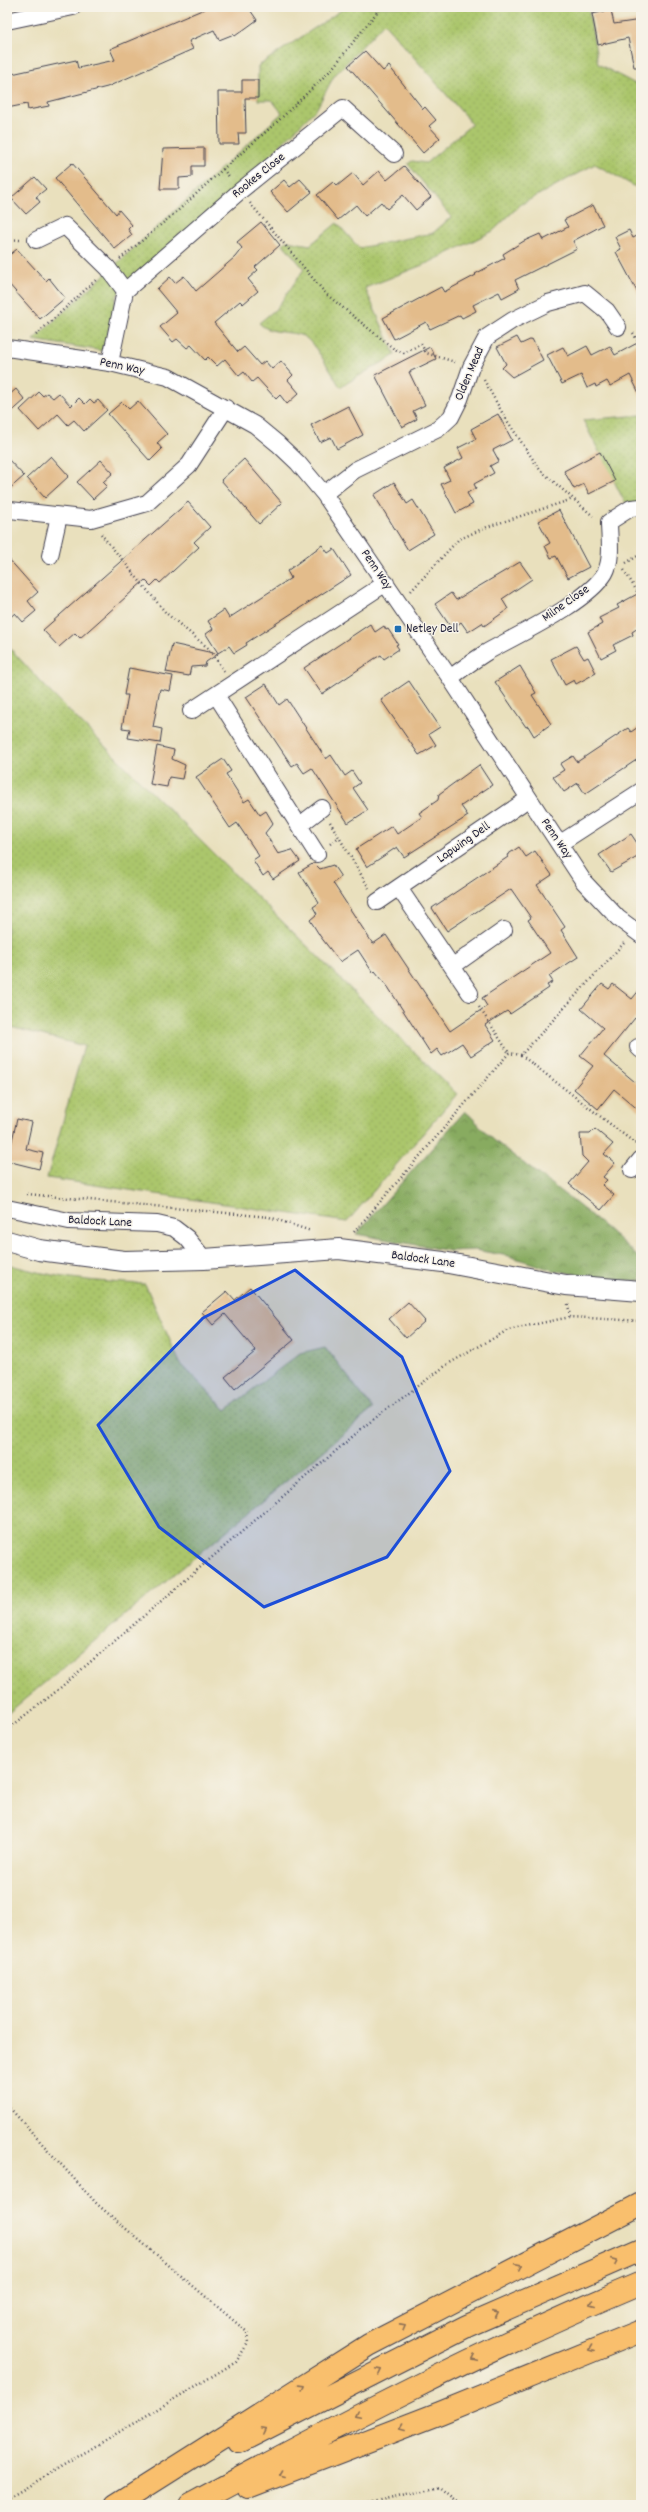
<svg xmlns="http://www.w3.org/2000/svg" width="648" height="2512" viewBox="0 0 648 2512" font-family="Dekko,sans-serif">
	<defs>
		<pattern id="grass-dots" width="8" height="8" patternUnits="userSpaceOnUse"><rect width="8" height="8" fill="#abc66c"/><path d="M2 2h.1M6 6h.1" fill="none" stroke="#93aa5e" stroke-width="1.8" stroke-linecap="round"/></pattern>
		<pattern id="forest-crowns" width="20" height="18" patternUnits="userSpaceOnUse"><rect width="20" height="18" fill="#88ab60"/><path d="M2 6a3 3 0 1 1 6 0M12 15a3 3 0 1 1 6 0" fill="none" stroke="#6f8b50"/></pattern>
	</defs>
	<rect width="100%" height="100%" fill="#f7f3e8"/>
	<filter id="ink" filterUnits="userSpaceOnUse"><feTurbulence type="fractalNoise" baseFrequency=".025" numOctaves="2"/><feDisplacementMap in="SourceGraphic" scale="8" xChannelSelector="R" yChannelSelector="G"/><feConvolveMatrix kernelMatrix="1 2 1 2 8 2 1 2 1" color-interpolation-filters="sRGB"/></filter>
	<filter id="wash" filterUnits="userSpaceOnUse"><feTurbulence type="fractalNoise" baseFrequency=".012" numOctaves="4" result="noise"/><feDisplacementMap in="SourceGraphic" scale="16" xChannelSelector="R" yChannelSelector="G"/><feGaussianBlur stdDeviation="0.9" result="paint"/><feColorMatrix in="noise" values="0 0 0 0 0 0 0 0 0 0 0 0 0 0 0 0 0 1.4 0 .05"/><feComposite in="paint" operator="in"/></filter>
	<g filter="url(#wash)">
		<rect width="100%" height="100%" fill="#e9e0bd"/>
		<path fill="url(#grass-dots)" stroke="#667454" d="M346 7H588L598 64 641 87V190L595 164 520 205 493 231 430 262 365 288 395 355 340 387C334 377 314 341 303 336 289 330 270 335 259 323L277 308 304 269 283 244 287 241 310 245 337 223 359 248 433 233 451 217 408 164 412 161 426 163 472 124 384 23 334 76 317 108 243 183 117 295 104 351 33 340 282 113 272 100H258V66Z
			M641 415V519L623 499 583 420Z
			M7 645 51 693 457 1094 347 1222 47 1178 84 1046 7 1026Z
			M7 1264C54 1278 96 1282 145 1284L180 1363 226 1410 300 1353 325 1347 373 1409 7 1714Z"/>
		<path fill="url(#forest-crowns)" stroke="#55664e" d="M465 1111C476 1120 484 1132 495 1141 544 1180 596 1215 641 1260V1281L602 1279 552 1270 509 1256 475 1250 450 1251 356 1234Z"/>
		<g id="blocks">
			<path fill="#e3bc8b" d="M209 7H248L257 20 235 36 234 34 219 40 214 30 189 41 193 49 107 87 48 102 49 106 28 110 27 104 7 108V75L76 60 78 68 115 60 110 49Z
				M611 10 614 24 641 20V67H634L628 38 598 45 592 14Z
				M365 51 383 71 389 66 423 109 425 107 436 120 429 126 440 138 423 153 348 66Z
				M242 80H258V98H245L246 133H238L239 144H219L218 92H242Z
				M204 148V166H192V177L179 178V189H160L163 149Z
				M72 163 116 214 119 210 132 225 128 229 132 235 115 249 55 178Z
				M404 166 431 197 416 210 403 195 387 209 381 202 365 216 356 205 338 220 317 195 333 182 337 186 353 173 363 185 379 171 387 180Z
				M35 177 46 189 36 197 40 202 26 214 11 198Z
				M300 179 312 192 288 212 270 192 284 180 290 187Z
				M593 205 603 225 573 241 577 249 515 280 519 289 502 298 499 292 473 305 476 311 462 318 460 315 430 329 426 322 394 339 383 318 441 287 444 292 476 275 475 274 505 258 503 254 524 241 540 234 543 240 568 227 564 220Z
				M261 222 280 245 255 267 258 270 248 279 258 291 243 304 240 301 214 323 238 352 244 347 260 365 265 361 272 369 281 361 293 375 288 380 299 393 287 404 280 395 276 399 257 378 252 382 244 372 239 376 225 359 217 366 208 357 205 360 191 345 187 348 177 339 173 342 160 327 177 313 157 289 170 277 175 283 184 276 196 291 235 257 242 248 237 242Z
				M629 230 633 238 641 234V299L616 252 621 249 615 237Z
				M17 249 46 281 49 278 65 298 40 319 7 282V257Z
				M517 337 521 344 532 339 543 360 512 377 502 368 506 364 497 347Z
				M641 341V397L630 375 610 386 607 381 596 387 595 384 587 388 581 375 562 384 547 355 563 347 568 356 587 346 592 355 610 346 615 355Z
				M430 347 436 359 409 372 425 405 413 411 417 419 402 427 375 375Z
				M16 389 25 400 7 416V397Z
				M39 392 43 396 47 393 53 398 59 393 71 406 79 398 85 404 90 399 94 403 98 400 107 410 84 431 74 420 68 425 58 414 39 431 20 410Z
				M138 401 167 434 157 443 162 449 150 461 108 414 122 402 129 409Z
				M348 406 363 435 337 449 331 437 320 442 311 425Z
				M498 414 512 440 493 450 499 461 490 466 494 473 474 484 476 488 467 493 473 504 456 513 441 484 450 480 444 468 463 458 458 448 476 439 471 429Z
				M600 452 615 481 589 494 584 484 574 489 564 471Z
				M51 456 69 476 45 498 27 478Z
				M7 458 24 476 7 491Z
				M244 459 282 503 259 524 221 480Z
				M101 460 113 473 103 482 107 486 93 499 77 482Z
				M394 482 407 504 413 500 434 534 408 550 374 495Z
				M188 502 210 527 194 542 199 547 160 583 157 580 151 586 145 580 80 638 75 633 59 647 43 630Z
				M559 510 589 567 568 578 556 556 551 558 545 546 550 543 538 521Z
				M322 545 328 553 334 549 351 575 246 643 247 645 234 653 229 646 218 653 206 634 213 629 208 621 224 610 229 618 291 578 287 571Z
				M7 557 38 592 28 601 36 611 23 622 15 613 7 620Z
				M520 562 532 579 502 599 508 609 484 626 482 623 468 632 461 622 452 629 435 604 451 593 456 600Z
				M641 592V626L632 632 633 635 613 645 616 650 601 658 588 632 602 624 599 618 619 608 617 605Z
				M370 624 375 632 384 626 386 630 388 629 398 644 396 645 399 649 384 659 381 655 374 659 322 694 304 668Z
				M172 644 218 654 206 662 205 666 191 667 189 676 166 672Z
				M576 646 584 659 588 657 596 673 576 684 574 680 565 685 551 659Z
				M520 666 536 693 532 695 551 724 534 736 528 726 526 727 495 682Z
				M129 668 173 676 170 691 160 689 153 727 162 729 160 743 128 738 130 729 122 728 128 695H124Z
				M409 681 440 727 429 734 436 745 419 755 381 700Z
				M266 684 279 705 287 699 326 759 331 755 345 776 352 771 360 783 353 788 368 810 348 823 312 768 304 773 297 763 292 766 246 697Z
				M641 725V757L585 794 578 783 564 792 553 777 564 770 560 764 573 756 577 762 628 728 631 732Z
				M157 746 174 750 172 759 185 765 182 779 169 777 167 787 150 784Z
				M223 759 231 771 226 774 244 802 249 799 260 815 266 811 273 823 265 833 278 854 292 850 300 861 273 879 268 872 263 876 253 860 259 856 237 823 230 828 196 777Z
				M479 765 492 785 461 806 468 816 404 857 397 847 367 867 356 849 392 826 397 834 422 817 419 813 438 800 439 794Z
				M631 834 641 849V855L611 872 599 855Z
				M519 847 526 857 535 851 552 875 537 885 565 927 561 930 578 957 549 976 553 982 547 985 549 988 510 1014 507 1011 485 1025 495 1040 471 1056 462 1043 442 1056 437 1049 431 1054 388 987 375 971 373 973 358 950 340 962 320 936 310 920 317 914 313 907 319 903 299 872 314 863 320 869 333 865 341 877 333 883 373 944 386 935 450 1031 487 1006 482 998 550 953 528 920 531 918 511 889 447 931 432 908 508 857 507 855Z
				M602 984 609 989 613 984 632 999 641 988V1023L635 1018 604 1056 641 1087V1112L614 1089 598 1109 574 1089 593 1066 580 1056 603 1028 581 1009Z
				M17 1119 32 1122 26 1149 43 1153 39 1169 7 1161V1144L11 1145Z
				M595 1129 613 1144 604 1154 615 1163 603 1177 607 1180 602 1185 614 1195 601 1210 569 1184 588 1162 582 1156 580 1134H590Z
				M250 1287 294 1340 235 1389 225 1377 256 1351 225 1314 213 1325 202 1312 227 1291 235 1300Z
				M408 1302 425 1321 406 1338 389 1319Z"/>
		</g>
	</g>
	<g filter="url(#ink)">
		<use href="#blocks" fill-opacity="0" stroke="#403e4e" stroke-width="1"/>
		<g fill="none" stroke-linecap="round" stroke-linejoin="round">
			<g stroke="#403e4e" stroke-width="18">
				<path id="minor" d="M7 21 73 7
					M36 240 65 226 108 268 125 291
					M7 348 110 363 168 377 255 425 278 444 298 463 324 494 450 678 584 882 618 918 641 935
					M110 363 125 291 240 191 343 108 394 154
					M324 494 355 470 438 429 451 417 460 399 471 367 487 337 513 320 548 303 585 293 607 311 618 327
					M10 510 91 519 147 503 189 465 226 408
					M50 556 59 516
					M450 678C462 669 474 660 487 652 519 634 587 603 605 573 613 559 609 537 609 522L631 508 641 507
					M216 695 317 854
					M191 711 386 583
					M300 825 322 808
					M559 844 641 791
					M399 888 470 993
					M377 902 528 799
					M453 966 504 930
					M638 1047 641 1050
					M632 1170 641 1159
					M7 1208 69 1221 157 1224 174 1228 187 1238 204 1259"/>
			</g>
			<g stroke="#403e4e" stroke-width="22">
				<path id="tertiary" d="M7 1241 39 1250 124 1261 204 1259 339 1249 443 1262 566 1285 641 1291"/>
			</g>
			<g stroke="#403e4e" stroke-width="24">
				<path id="motorway" d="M239 2442 467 2326 641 2250
					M248 2487 440 2413 641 2331
					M116 2505 369 2345 641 2204
					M190 2505C338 2425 486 2348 641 2283"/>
			</g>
			<path stroke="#403e4e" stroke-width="2.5" stroke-dasharray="1 3" stroke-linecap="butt" d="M583 9 597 7
				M223 169 230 178
				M250 203 326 294 394 349 404 353 421 344 426 353 455 362
				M7 239 20 240
				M120 259 181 208 223 169 276 123 331 70 381 7
				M633 333 641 346
				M36 335 97 279
				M484 380 504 416 540 470 593 516
				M101 534 166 613 208 648 224 671
				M626 563 641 554
				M624 570 641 598
				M411 591 458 540 484 528 573 499
				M330 822 369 888
				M330 844 339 837
				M479 1007 509 1053
				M521 1055 636 1144
				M27 1194 269 1217 311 1231
				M354 1232 509 1053 521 1055 624 943
				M568 1304 570 1317
				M7 1730 53 1694 366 1425 448 1364 508 1330 570 1317 641 1321
				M7 2105 97 2204 247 2332 248 2343 236 2362 7 2499
				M364 2505 440 2487 462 2505"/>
			<use href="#minor" stroke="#fff" stroke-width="16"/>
			<use href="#tertiary" stroke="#fff" stroke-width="20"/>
			<use href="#motorway" stroke="#f9bf6d" stroke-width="22"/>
		</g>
		<defs><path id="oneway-chevron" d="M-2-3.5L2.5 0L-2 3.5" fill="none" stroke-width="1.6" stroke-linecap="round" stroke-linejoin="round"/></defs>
		<g stroke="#8e7054">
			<use href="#oneway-chevron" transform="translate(615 2261) rotate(-24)"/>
			<use href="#oneway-chevron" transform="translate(519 2266) rotate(-27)"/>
			<use href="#oneway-chevron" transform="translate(592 2304) rotate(157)"/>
			<use href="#oneway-chevron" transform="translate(496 2313) rotate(-24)"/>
			<use href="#oneway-chevron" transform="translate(403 2326) rotate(-29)"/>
			<use href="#oneway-chevron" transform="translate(591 2349) rotate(159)"/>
			<use href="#oneway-chevron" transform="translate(474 2358) rotate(155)"/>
			<use href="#oneway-chevron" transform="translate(379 2371) rotate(-27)"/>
			<use href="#oneway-chevron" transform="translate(302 2387) rotate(-32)"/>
			<use href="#oneway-chevron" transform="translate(357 2415) rotate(154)"/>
			<use href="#oneway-chevron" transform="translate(403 2427) rotate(159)"/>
			<use href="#oneway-chevron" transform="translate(264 2430) rotate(-27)"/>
			<use href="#oneway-chevron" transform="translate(282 2474) rotate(159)"/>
		</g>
	</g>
	<path fill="#1d4ed8" fill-opacity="0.2" stroke="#1d4ed8" stroke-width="3" stroke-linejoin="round" d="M295 1270 402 1357 450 1471 387 1557 264 1607 159 1527 98 1425 203 1318Z"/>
	<rect fill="#1f6fb2" stroke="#f7f3e8" stroke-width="1.5" x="394" y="625" width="8" height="8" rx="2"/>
	<g text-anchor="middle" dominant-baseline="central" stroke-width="3" stroke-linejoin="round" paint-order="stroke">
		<g font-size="13" fill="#22223b" stroke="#f7f3e8">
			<text transform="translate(259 176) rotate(-39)">Rookes Close</text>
			<text transform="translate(122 367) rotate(12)">Penn Way</text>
			<text transform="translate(470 374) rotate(-67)">Olden Mead</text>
			<text transform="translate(376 570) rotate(56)">Penn Way</text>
			<text transform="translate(566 604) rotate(-35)">Milne Close</text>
			<text transform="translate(556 839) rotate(56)">Penn Way</text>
			<text transform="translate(464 843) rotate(-35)">Lapwing Dell</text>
			<text transform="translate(100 1222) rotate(3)">Baldock Lane</text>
			<text transform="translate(423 1260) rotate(8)">Baldock Lane</text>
		</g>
		<g font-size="13" fill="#22223b" stroke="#f7f3e8" text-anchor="start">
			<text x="406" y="629">Netley Dell</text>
		</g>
	</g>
	<rect width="648" height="2512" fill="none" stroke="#f7f3e8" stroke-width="24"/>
</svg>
